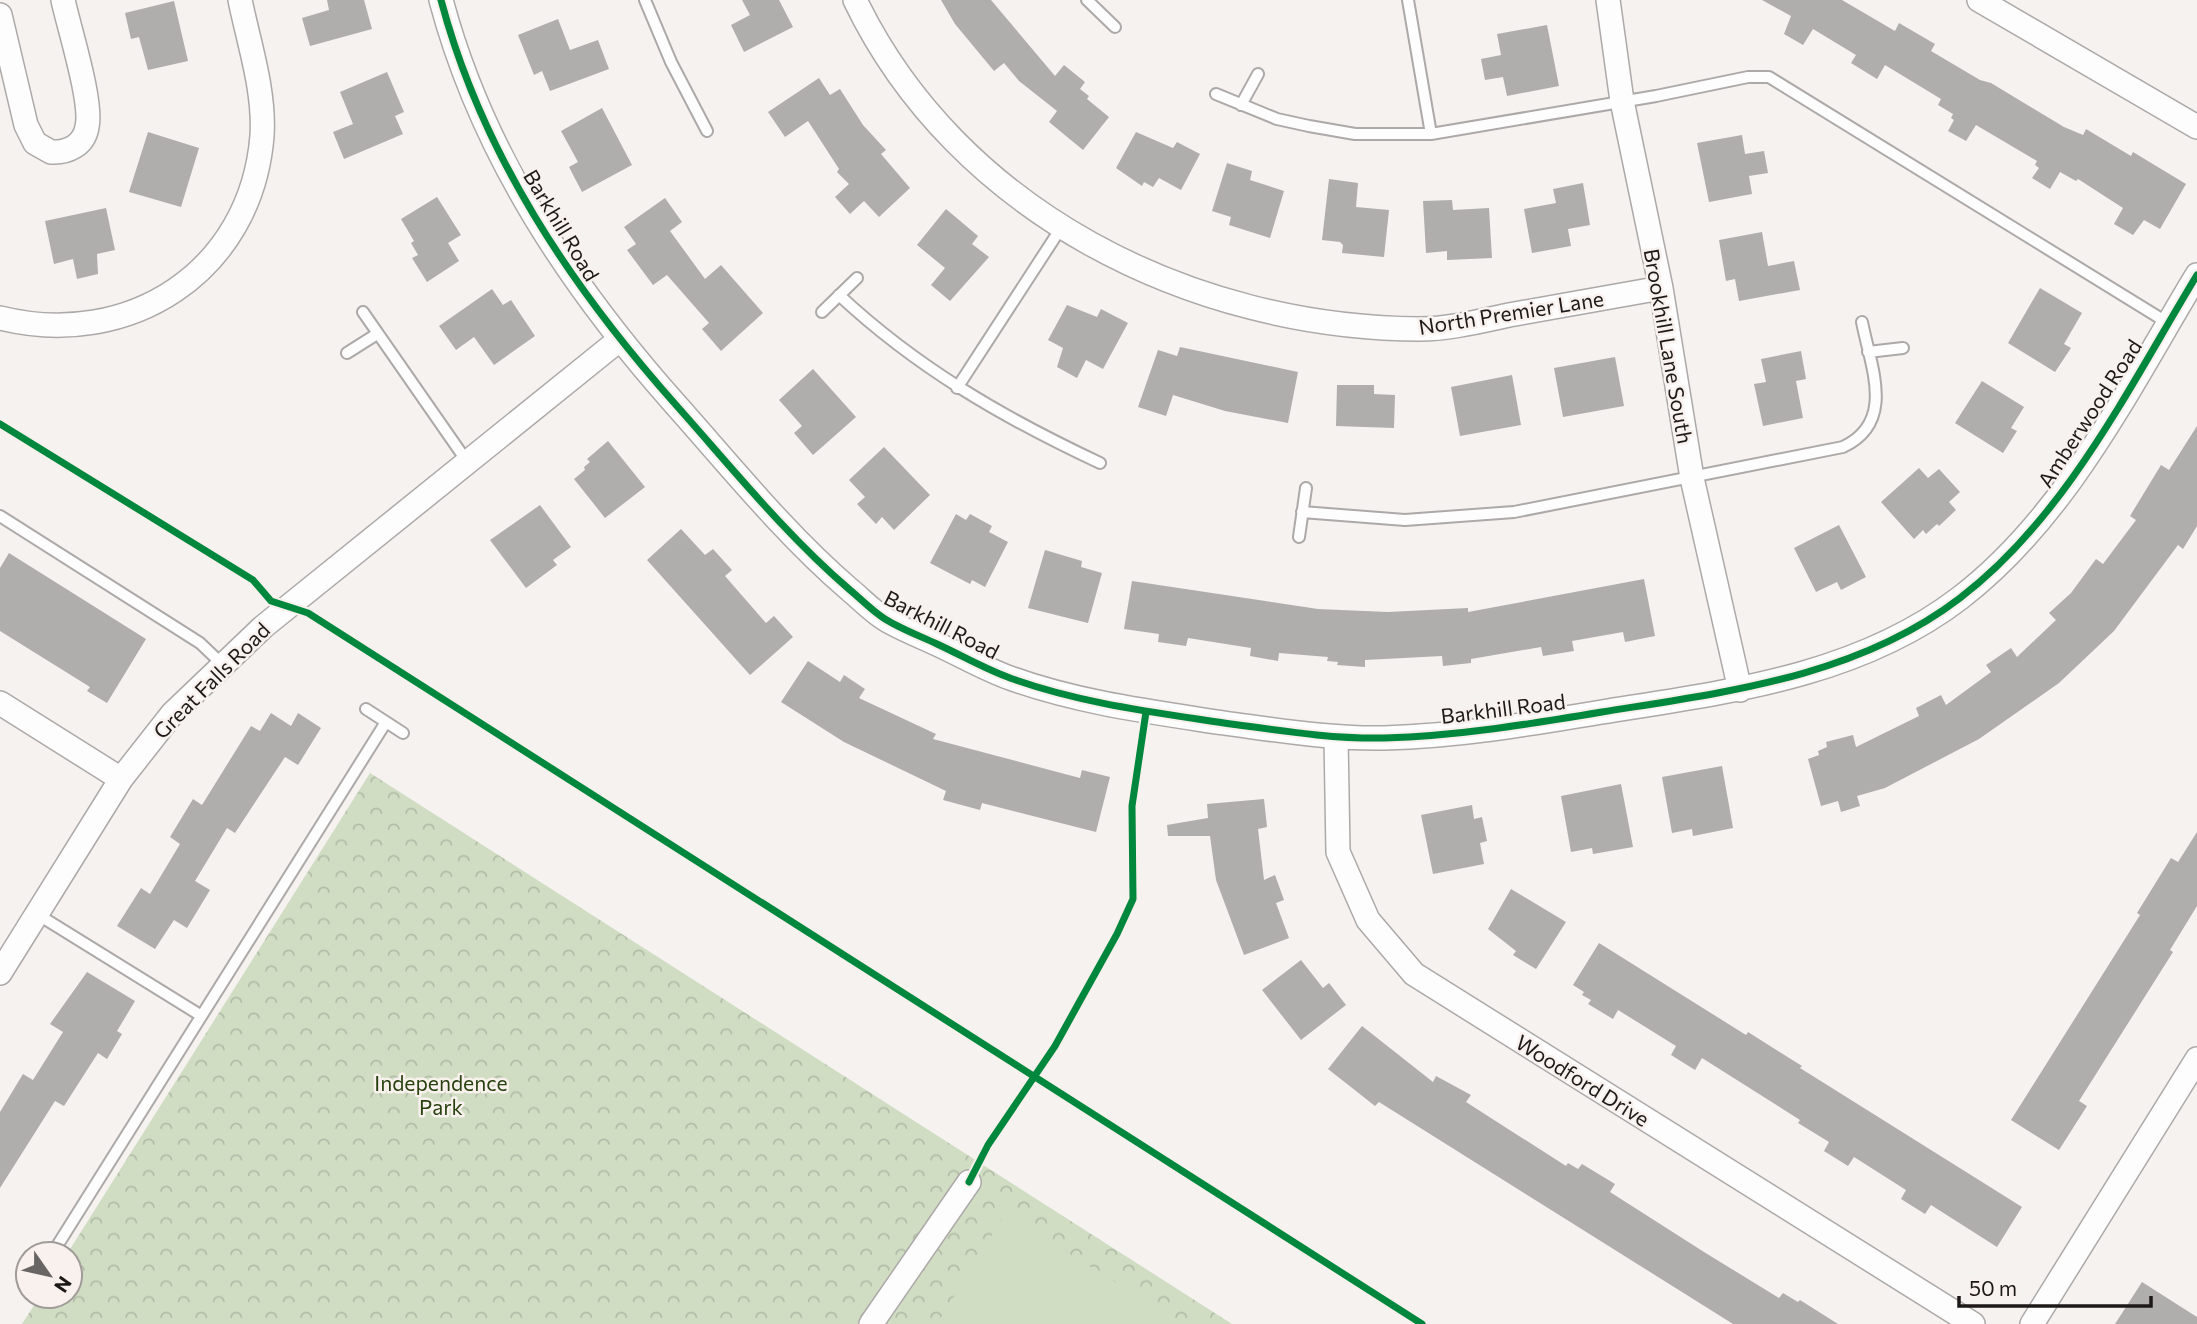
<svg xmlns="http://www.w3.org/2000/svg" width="2197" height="1324" viewBox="0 0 2197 1324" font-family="Commissioner,sans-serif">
	<defs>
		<pattern id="park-crowns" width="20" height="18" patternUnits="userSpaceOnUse" patternTransform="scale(1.75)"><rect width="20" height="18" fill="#d0ddc3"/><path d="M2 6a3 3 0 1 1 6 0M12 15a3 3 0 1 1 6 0" fill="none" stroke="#b2bda7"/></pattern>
	</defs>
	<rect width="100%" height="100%" fill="#f5f2f0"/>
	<path fill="url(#park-crowns)" d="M370 773 1232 1324H22L40 1296H70V1254H67Z"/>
	<path fill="#d0ddc3" d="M1005 1214 1183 1324H937Z"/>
	<path fill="#b0aeac" d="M327 0H364L372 29 310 46 302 18 329 10Z
		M742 0H779L793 27 744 52 731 25 750 15Z
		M941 0H991L1055 76 1064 65 1085 82 1080 89 1089 96 1087 99 1109 117 1083 150 1049 122 1057 111 1019 81 1004 63 994 71 955 24Z
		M1762 0H1842L1895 31 1899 23 1935 44 1931 51 1980 80 1991 83 2064 127 2083 135 2086 129 2131 156 2133 152 2186 184 2160 229 2144 220 2133 235 2114 224 2123 208 2078 179 2076 181 2060 172 2050 189 2032 178 2039 168 2035 165 2037 161 1976 125 1966 141 1948 131 1954 120 1951 118 1953 114 1938 105 1941 99 1885 65 1877 79 1851 63 1856 55 1813 29 1803 45 1784 34 1791 16Z
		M174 1 188 61 148 70 139 37 131 39 125 13Z
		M558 19 570 50 598 40 609 69 550 91 542 71 534 75 518 35Z
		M1547 25 1559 86 1507 96 1503 77 1485 80 1481 59 1501 55 1497 34Z
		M387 72 404 112 395 116 403 134 344 159 333 132 353 124 340 92Z
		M819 78 830 95 840 89 863 125 886 150 881 154 910 188 879 217 864 201 850 214 835 197 849 184 837 172 839 169 808 121 785 137 768 112Z
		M602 108 632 165 582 192 569 167 578 162 561 131Z
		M148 132 199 148 181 207 129 192Z
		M1136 132 1173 148 1177 142 1200 154 1181 190 1159 178 1153 187 1144 182 1142 186 1116 168Z
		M1742 135 1745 154 1764 151 1768 173 1749 176 1752 194 1709 202 1697 143Z
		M1227 163 1252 171 1250 180 1284 191 1270 238 1229 225 1231 217 1212 211Z
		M1329 179 1358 183 1356 207 1389 210 1384 257 1342 253 1343 245 1340 242 1322 240Z
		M1583 183 1590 225 1568 229 1571 246 1532 253 1524 209 1556 203 1553 189Z
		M437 197 461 235 448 243 459 261 427 282 412 258 418 255 411 243 414 241 401 219Z
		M665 198 682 222 670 231 705 279 721 265 763 313 721 351 702 329 709 323 667 275 653 285 627 250 636 244 624 227Z
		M1452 200 1453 210 1489 208 1492 258 1447 260V251L1426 253 1423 201Z
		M106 208 115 250 97 254 98 274 77 279 73 259 54 264 45 221Z
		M946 209 978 236 972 244 989 257 950 301 931 285 945 268 917 245Z
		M1762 232 1768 266 1794 261 1800 290 1739 301 1735 279 1726 281 1719 240Z
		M2040 288 2082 313 2064 344 2071 348 2055 372 2008 343Z
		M492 289 503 305 511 300 535 336 494 365 474 337 456 350 439 326Z
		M1067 305 1097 317 1101 309 1128 323 1103 369 1086 360 1077 378 1057 367 1063 348 1048 340Z
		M1180 347 1298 372 1288 423 1225 411 1173 395 1166 416 1138 407 1158 350 1177 356Z
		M1801 351 1806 379 1796 381 1803 418 1763 426 1754 384 1766 382 1761 359Z
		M1615 357 1624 406 1563 417 1554 368Z
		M813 369 856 417 813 455 794 433 802 426 779 400Z
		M1512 375 1521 425 1460 436 1451 387Z
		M1982 381 2024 407 2011 428 2017 431 2003 453 1955 423Z
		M1337 385H1374V394L1395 395 1394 428 1336 426Z
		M2197 426V526L2183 549 2178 545 2114 631 2059 683 1979 739 1885 788 1857 796 1860 806 1841 812 1838 801 1821 806 1808 759 1819 755 1818 751 1827 747 1826 742 1853 735 1856 747 1919 716 1916 708 1941 695 1946 705 1991 672 1986 665 2011 648 2017 657 2056 620 2049 613 2071 593 2096 559 2103 564 2136 520 2130 516 2161 465 2169 470Z
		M608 441 645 487 605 518 574 479 585 470 584 467 590 462 587 459Z
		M884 447 930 495 894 530 882 517 876 524 857 504 865 497 849 480Z
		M1919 468 1928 478 1939 469 1960 492 1949 502 1956 510 1939 526 1937 524 1926 534 1923 530 1914 539 1881 502Z
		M540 505 571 547 553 560 557 565 526 588 490 540Z
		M956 514 966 520 970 514 992 526 989 532 1008 542 985 587 972 580 970 584 930 563Z
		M1839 525 1866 577 1841 590 1837 582 1816 592 1794 548Z
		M681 529 705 555 713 549 732 570 725 576 766 623 774 616 793 637 750 675 647 560Z
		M1045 550 1082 561 1081 567 1102 573 1088 623 1028 608Z
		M9 553 146 639 107 703 87 691 90 687 0 631V568Z
		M1644 579 1655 636 1625 642 1623 632 1572 641 1574 651 1543 656 1541 647 1471 659V663L1443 666 1442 656 1365 660V667L1337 665 1338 662 1327 661 1328 657 1279 653 1278 661 1250 656 1251 648 1188 638 1186 646 1158 642 1159 634 1124 629 1132 581 1318 609 1388 612 1468 608V612Z
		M808 661 840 682 844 675 865 689 859 698 936 734 933 739 1080 778 1082 770 1110 777 1096 832 982 803 980 810 943 800 946 791 844 742 781 702Z
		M271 713 291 726 298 713 321 728 298 765 285 757 235 833 227 828 195 881 210 890 187 928 174 920 155 949 117 926 141 888 150 894 180 844 170 837 193 799 202 805 251 726 260 731Z
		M1722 766 1733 828 1693 836 1692 829 1672 833 1662 777Z
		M1621 784 1633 847 1593 854 1592 848 1571 852 1561 796Z
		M1264 799 1267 827 1258 829 1264 880 1275 875 1284 900 1276 903 1289 938 1244 955 1216 880 1210 836H1168L1167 825 1208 818 1207 804Z
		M1472 805 1474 819 1482 817 1487 841 1480 843 1484 864 1433 874 1421 815Z
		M2197 832V906L2170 950 2173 952 2079 1101 2087 1106 2059 1150 2011 1120 2140 915 2137 913 2171 858 2178 862Z
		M1511 889 1566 922 1536 969 1513 955 1516 951 1488 929Z
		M1599 943 1746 1035 1748 1032 1802 1066 1800 1068 2022 1207 1997 1247 1931 1205 1925 1214 1901 1199 1906 1190 1854 1157 1848 1166 1824 1151 1829 1142 1798 1123 1800 1120 1702 1058 1695 1070 1671 1055 1676 1046 1618 1010 1613 1019 1588 1004 1591 1000 1582 995 1584 992 1573 985Z
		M1301 960 1323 988 1329 983 1346 1005 1301 1040 1262 990Z
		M87 972 135 1001 117 1031 122 1034 107 1059 98 1053 64 1106 55 1101 0 1188V1112L23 1074 33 1080 63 1032 50 1024Z
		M1362 1026 1433 1082 1436 1076 1471 1095 1466 1102 1566 1166 1568 1163 1578 1169 1582 1164 1615 1184 1610 1192 1704 1252 1779 1298 1783 1293 1798 1302 1800 1300 1838 1324H1733L1379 1102 1375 1106 1328 1069Z
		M2142 1282 2197 1317V1324H2115Z"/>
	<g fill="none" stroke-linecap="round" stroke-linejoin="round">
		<g stroke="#aca9a8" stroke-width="14">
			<path id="lane" d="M645 0 671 62 707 131
				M1087 0 1115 27
				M1408 0 1431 134
				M1216 94 1277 119 1309 126 1355 134H1431L1656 96 1748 77H1769L2168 323
				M1241 105 1258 74
				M839 295C917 368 1004 418 1100 463
				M363 312 468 463
				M822 312 857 278
				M1868 352 1903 348
				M347 353 377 334
				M957 388 1061 228
				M1302 512 1405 520 1514 512 1843 447C1896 422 1871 368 1862 322
				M0 516 200 643 222 664
				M1299 537 1306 488
				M366 709 403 733
				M37 914 200 1015
				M52 1254 386 722"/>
		</g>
		<g stroke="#aca9a8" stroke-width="26">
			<path id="street" d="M441 0C482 154 571 287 676 405 732 468 786 535 850 590 861 599 872 611 885 619 901 629 920 636 937 644 961 655 985 669 1010 678 1079 703 1152 712 1224 723 1277 730 1330 739 1384 738 1458 736 1530 724 1602 712 1726 692 1857 677 1960 598 2066 517 2129 387 2197 275
				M855 0C957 212 1192 328 1420 329 1449 329 1481 321 1509 315 1560 306 1610 297 1661 288
				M1608 0 1622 101 1661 288 1692 478 1740 690
				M1979 0 2197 127
				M0 15 26 125 35 143 51 152C68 153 84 145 87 127 93 103 69 28 63 0
				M0 318C129 350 251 272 262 136 265 91 249 44 240 0
				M0 703 121 779
				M1336 737 1338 852 1368 920 1414 974 1973 1324
				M0 973 121 779 172 714 263 627 619 340
				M871 1324 969 1182
				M2032 1324 2197 1059"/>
		</g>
		<use href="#lane" stroke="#fefdfd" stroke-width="10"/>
		<use href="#street" stroke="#fefdfd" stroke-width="23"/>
		<g stroke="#f8f1ed" stroke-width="11">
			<path id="cycleway" d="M441 0C482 154 571 287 676 405 732 468 786 535 850 590 861 599 872 611 885 619 901 629 920 636 937 644 961 655 985 669 1010 678 1079 703 1152 712 1224 723 1277 730 1330 739 1384 738 1458 736 1530 724 1602 712 1726 692 1857 677 1960 598 2066 517 2129 387 2197 275
				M0 424 253 580 271 601 308 613 1422 1324
				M969 1182 988 1145 1055 1046 1117 934 1133 899 1132 806 1146 712"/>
		</g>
		<use href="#cycleway" stroke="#00873e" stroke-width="7"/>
	</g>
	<g text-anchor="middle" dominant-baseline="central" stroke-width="5" stroke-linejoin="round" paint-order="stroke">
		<g font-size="21" fill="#1c1918" stroke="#f8f1ed">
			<text transform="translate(562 225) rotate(59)">Barkhill Road</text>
			<text transform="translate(1511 312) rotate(-9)">North Premier Lane</text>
			<text transform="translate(1669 346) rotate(80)">Brookhill Lane South</text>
			<text transform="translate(2089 413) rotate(-57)">Amberwood Road</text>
			<text transform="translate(942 624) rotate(27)">Barkhill Road</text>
			<text transform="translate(211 680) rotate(-45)">Great Falls Road</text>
			<text transform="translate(1503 708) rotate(-7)">Barkhill Road</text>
			<text transform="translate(1583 1080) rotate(32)">Woodford Drive</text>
		</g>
		<g font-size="21" fill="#27410e" stroke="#f8f1ed">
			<text x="441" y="1082">Independence<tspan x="441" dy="24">Park</tspan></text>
		</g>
	</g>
	<g transform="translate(49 1275) rotate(124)"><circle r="33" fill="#f8f1ed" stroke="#a09b98" stroke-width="2"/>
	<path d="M0-5L12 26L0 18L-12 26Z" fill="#686564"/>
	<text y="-10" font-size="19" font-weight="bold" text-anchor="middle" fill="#1c1918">N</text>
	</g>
	<path d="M1959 1296v10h192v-10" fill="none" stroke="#1c1918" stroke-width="3.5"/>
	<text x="1969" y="1296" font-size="21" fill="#1c1918" stroke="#f8f1ed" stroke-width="5" paint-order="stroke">50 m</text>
</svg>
